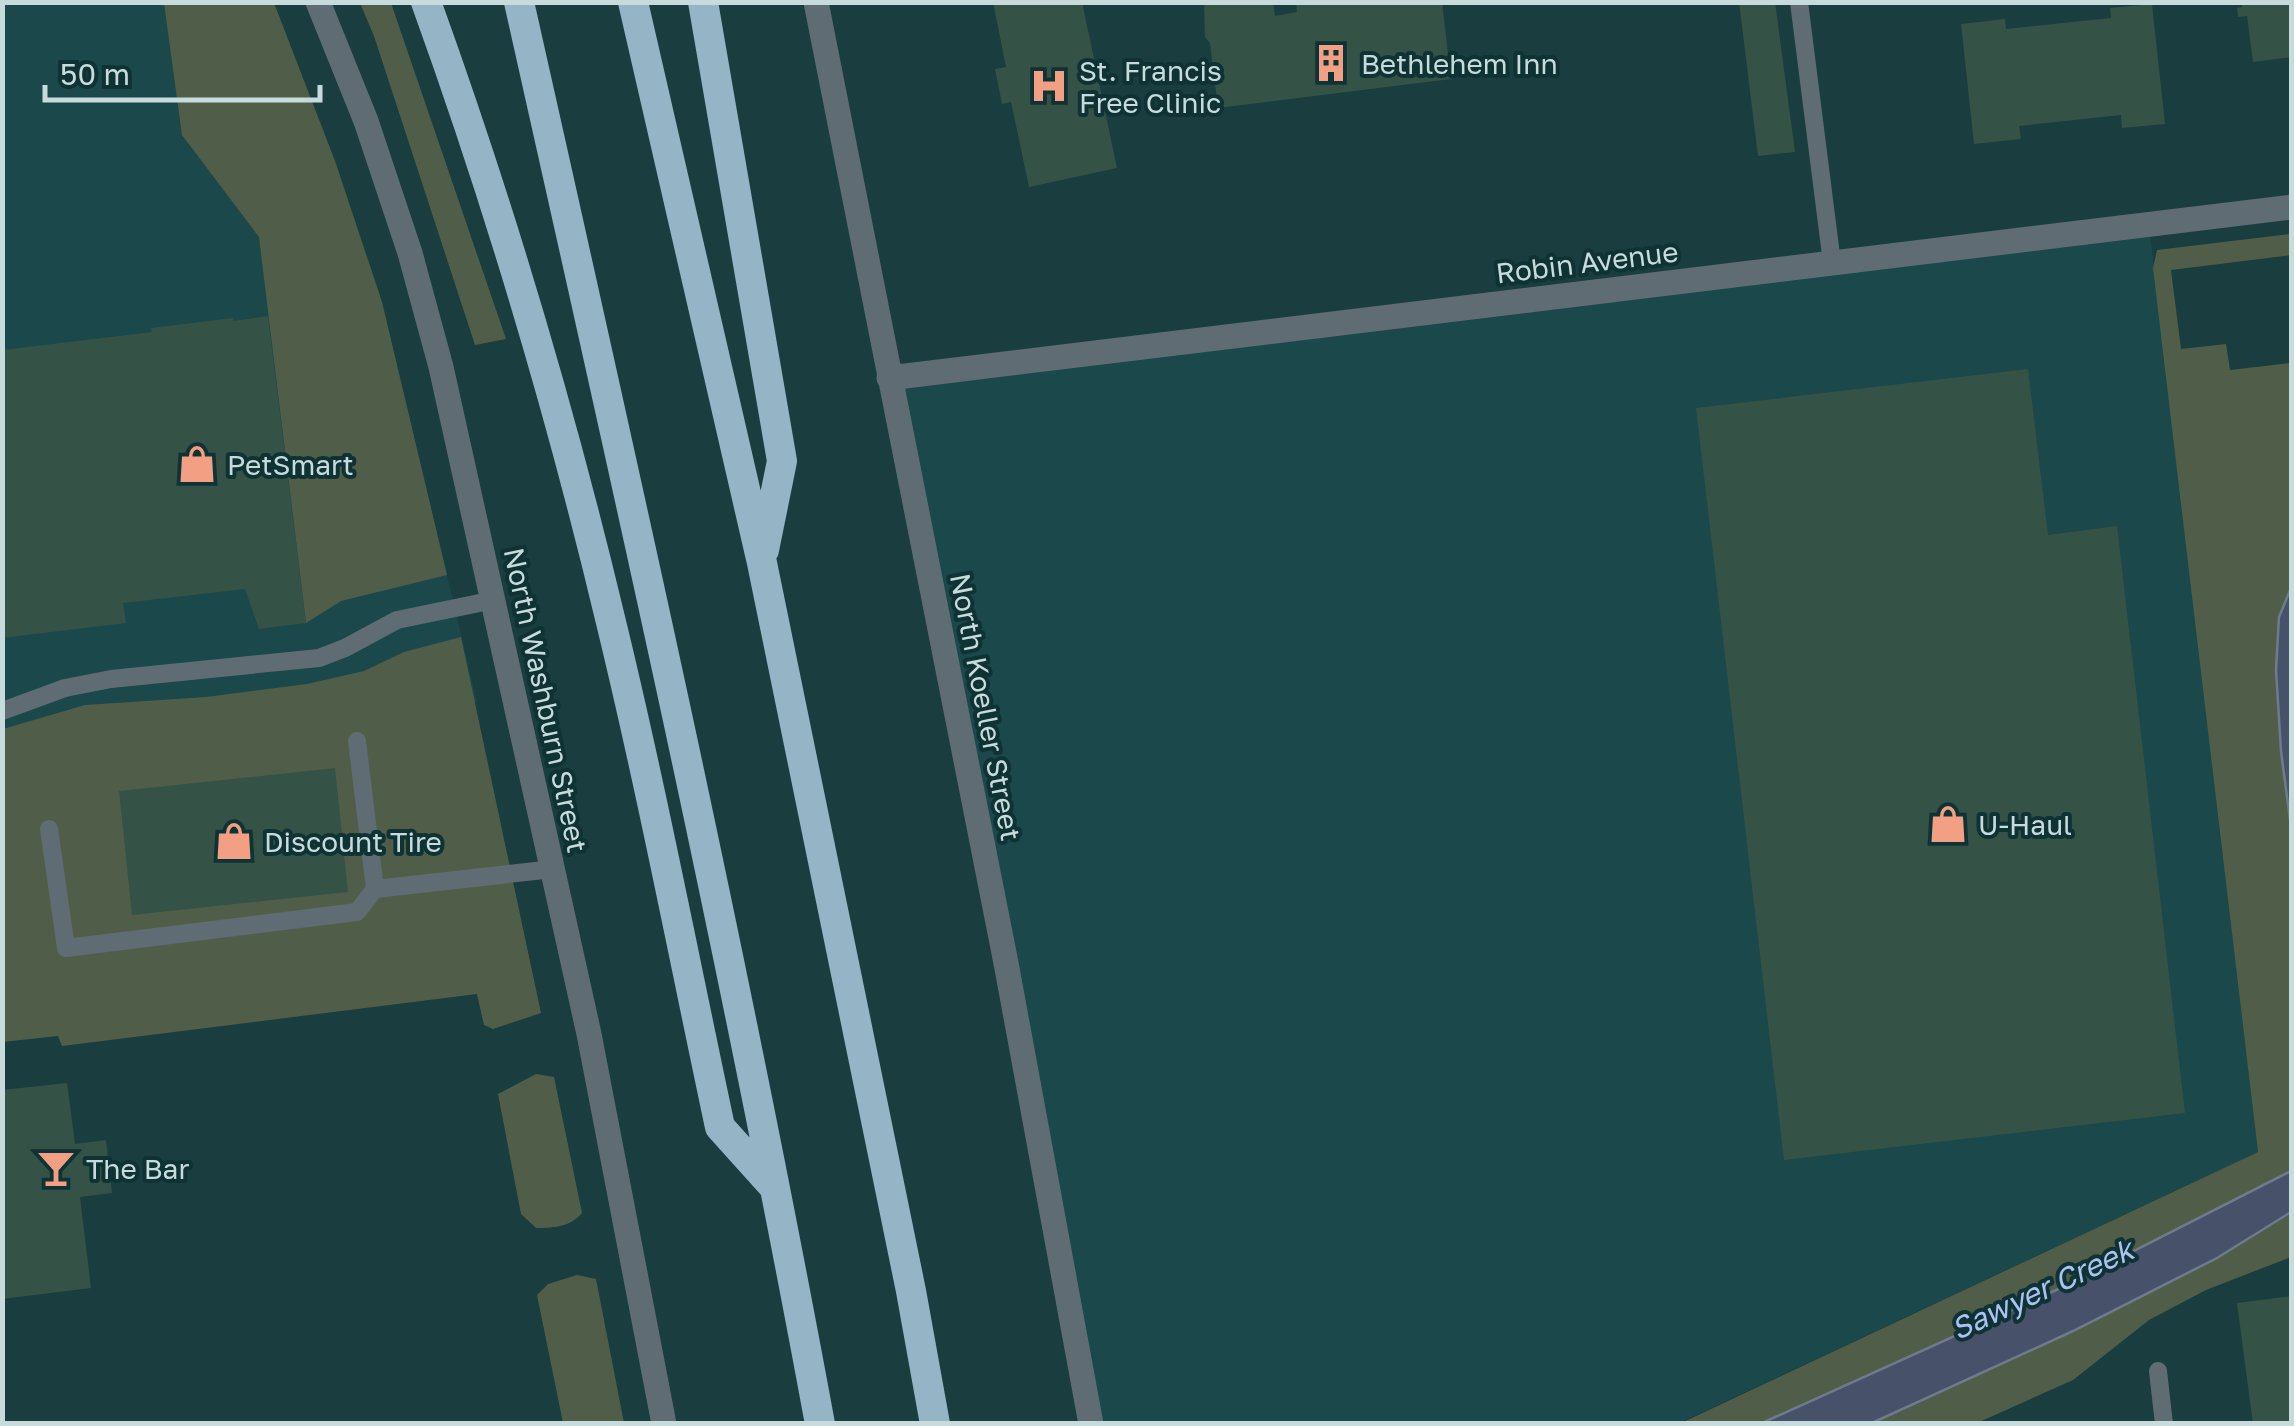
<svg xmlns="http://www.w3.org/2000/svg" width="2294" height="1426" viewBox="0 0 2294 1426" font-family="'Golos Text',sans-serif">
	<rect width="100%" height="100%" fill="#1a3d3f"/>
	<path fill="#1a484b" d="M2 3H274L335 161 382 302 477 702 3 760Z
		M2149 224 2258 1152 1679 1423H1091L889 378Z"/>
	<path fill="#505e49" d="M164 3H274L335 161 382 302 447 575 341 601 306 623 259 237 182 135Z
		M360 3H391L506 339 475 345 374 36Z
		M2291 234V255L2171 270 2181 349 2226 344 2230 370 2291 363V1257L2206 1290 2149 1320 2073 1380 1977 1423 1679 1424 2258 1152 2153 268 2157 250Z
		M461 637 541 1013 493 1029 484 1025 477 994 62 1046 58 1036 3 1042V729L85 705 206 697 307 684 364 671 404 652Z
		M536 1074 554 1077 582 1213C570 1227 554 1228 536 1228L521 1214 498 1094Z
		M577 1275 596 1279 624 1423H563L537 1295 548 1284Z"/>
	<path fill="#47526a" stroke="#6e7b8c" stroke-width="2.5" d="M2291 588V827L2281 751 2276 670 2279 617Z
		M2291 1171V1212L2217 1258 2073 1331 1872 1423H1762L2065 1286Z"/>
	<path fill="#355247" d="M993 2H1082L1117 168 1029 187 1011 102 1002 104 995 69 1006 67Z
		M1204 2H1273L1275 16 1297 12 1296 2H1442L1451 79 1218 108 1210 43 1205 37Z
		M1739 2H1775L1795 152 1758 156Z
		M2242 2H2292V57L2253 62 2247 16 2238 17 2237 8 2242 7Z
		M2152 4 2165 124 2122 128 2121 115 2019 126 2021 139 1974 144 1961 24 2005 19 2006 29 2111 18 2110 8Z
		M268 316 306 623 259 629 245 589 123 603 126 623 2 638V350L152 332 151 328 233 318V321Z
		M2028 369 2048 535 2117 526 2185 1113 1784 1160 1696 408Z
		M335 768 348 892 132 915 119 791Z
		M67 1083 75 1144 106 1140 112 1193 80 1197 91 1288 2 1299V1090Z
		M2292 1296V1424H2253L2237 1303Z"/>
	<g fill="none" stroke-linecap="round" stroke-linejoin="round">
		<path stroke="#5f6c73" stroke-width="18" d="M1799 2 1832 263
			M2 711 65 688 111 679 319 658 345 648 397 620 494 600
			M49 829 66 948 357 912 375 889 357 741
			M375 889 553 869
			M2158 1371 2164 1424"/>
		<path stroke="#5f6c73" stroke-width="25" d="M816 2 1006 963 1091 1424
			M889 378 2292 207"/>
		<path stroke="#5f6c73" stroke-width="25" d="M318 2 366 121 410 253 441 367 589 1034 664 1424"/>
		<path stroke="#95b4c6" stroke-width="30" d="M426 2C499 204 560 409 610 618 651 786 684 958 720 1127L774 1187
			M519 2C625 475 732 947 820 1424
			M633 2 762 563 911 1291 935 1424
			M703 2 782 461 764 550"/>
	</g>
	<defs>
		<g id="building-bare" transform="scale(3)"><path d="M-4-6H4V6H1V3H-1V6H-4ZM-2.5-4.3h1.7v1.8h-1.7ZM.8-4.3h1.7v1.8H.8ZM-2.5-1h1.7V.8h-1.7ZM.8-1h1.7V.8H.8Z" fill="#f39f84" stroke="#0f3234" stroke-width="2.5" paint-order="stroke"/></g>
		<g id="hospital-bare" transform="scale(3)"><path d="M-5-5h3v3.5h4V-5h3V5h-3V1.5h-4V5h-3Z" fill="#f39f84" stroke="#0f3234" stroke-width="2.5" paint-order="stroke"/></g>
		<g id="shop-bare" transform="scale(3)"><path d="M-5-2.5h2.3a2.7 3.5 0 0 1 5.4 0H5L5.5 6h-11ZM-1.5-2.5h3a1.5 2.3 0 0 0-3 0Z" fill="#f39f84" stroke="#0f3234" stroke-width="2.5" paint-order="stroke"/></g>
		<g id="bar-bare" transform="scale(3)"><path d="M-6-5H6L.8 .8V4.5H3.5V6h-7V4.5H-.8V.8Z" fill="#f39f84" stroke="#0f3234" stroke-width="2.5" paint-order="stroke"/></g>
	</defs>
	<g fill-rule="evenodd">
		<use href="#building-bare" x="1331" y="63"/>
		<use href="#hospital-bare" x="1049" y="86"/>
		<use href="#shop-bare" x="197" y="464"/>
		<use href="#shop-bare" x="1948" y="824"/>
		<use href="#shop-bare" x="234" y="841"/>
		<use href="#bar-bare" x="56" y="1168"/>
	</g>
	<g text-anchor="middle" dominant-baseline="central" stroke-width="8" stroke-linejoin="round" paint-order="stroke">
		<g font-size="28" fill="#c8dbdc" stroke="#0f3234" text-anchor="start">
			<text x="1361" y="63">Bethlehem Inn</text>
			<text x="1079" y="70">St. Francis<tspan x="1079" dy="32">Free Clinic</tspan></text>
			<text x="227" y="464">PetSmart</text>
			<text x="1978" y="824">U-Haul</text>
			<text x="264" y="841">Discount Tire</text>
			<text x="86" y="1168">The Bar</text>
		</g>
		<g font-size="28" fill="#c8dbdc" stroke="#0f3234">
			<text transform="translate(1587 262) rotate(-7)">Robin Avenue</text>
			<text transform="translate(546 700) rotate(78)">North Washburn Street</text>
			<text transform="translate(986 707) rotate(79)">North Koeller Street</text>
		</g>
		<g font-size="30" font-style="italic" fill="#acc2f2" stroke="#0f3234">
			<text transform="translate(2042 1289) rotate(-25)">Sawyer Creek</text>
		</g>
	</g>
	<rect width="2294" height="1426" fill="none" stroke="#c8dbdc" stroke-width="10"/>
	<path d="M45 85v15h275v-15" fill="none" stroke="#c8dbdc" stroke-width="5"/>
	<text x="60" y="85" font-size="30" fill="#c8dbdc" stroke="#0f3234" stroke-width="8" paint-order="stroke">50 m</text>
</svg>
